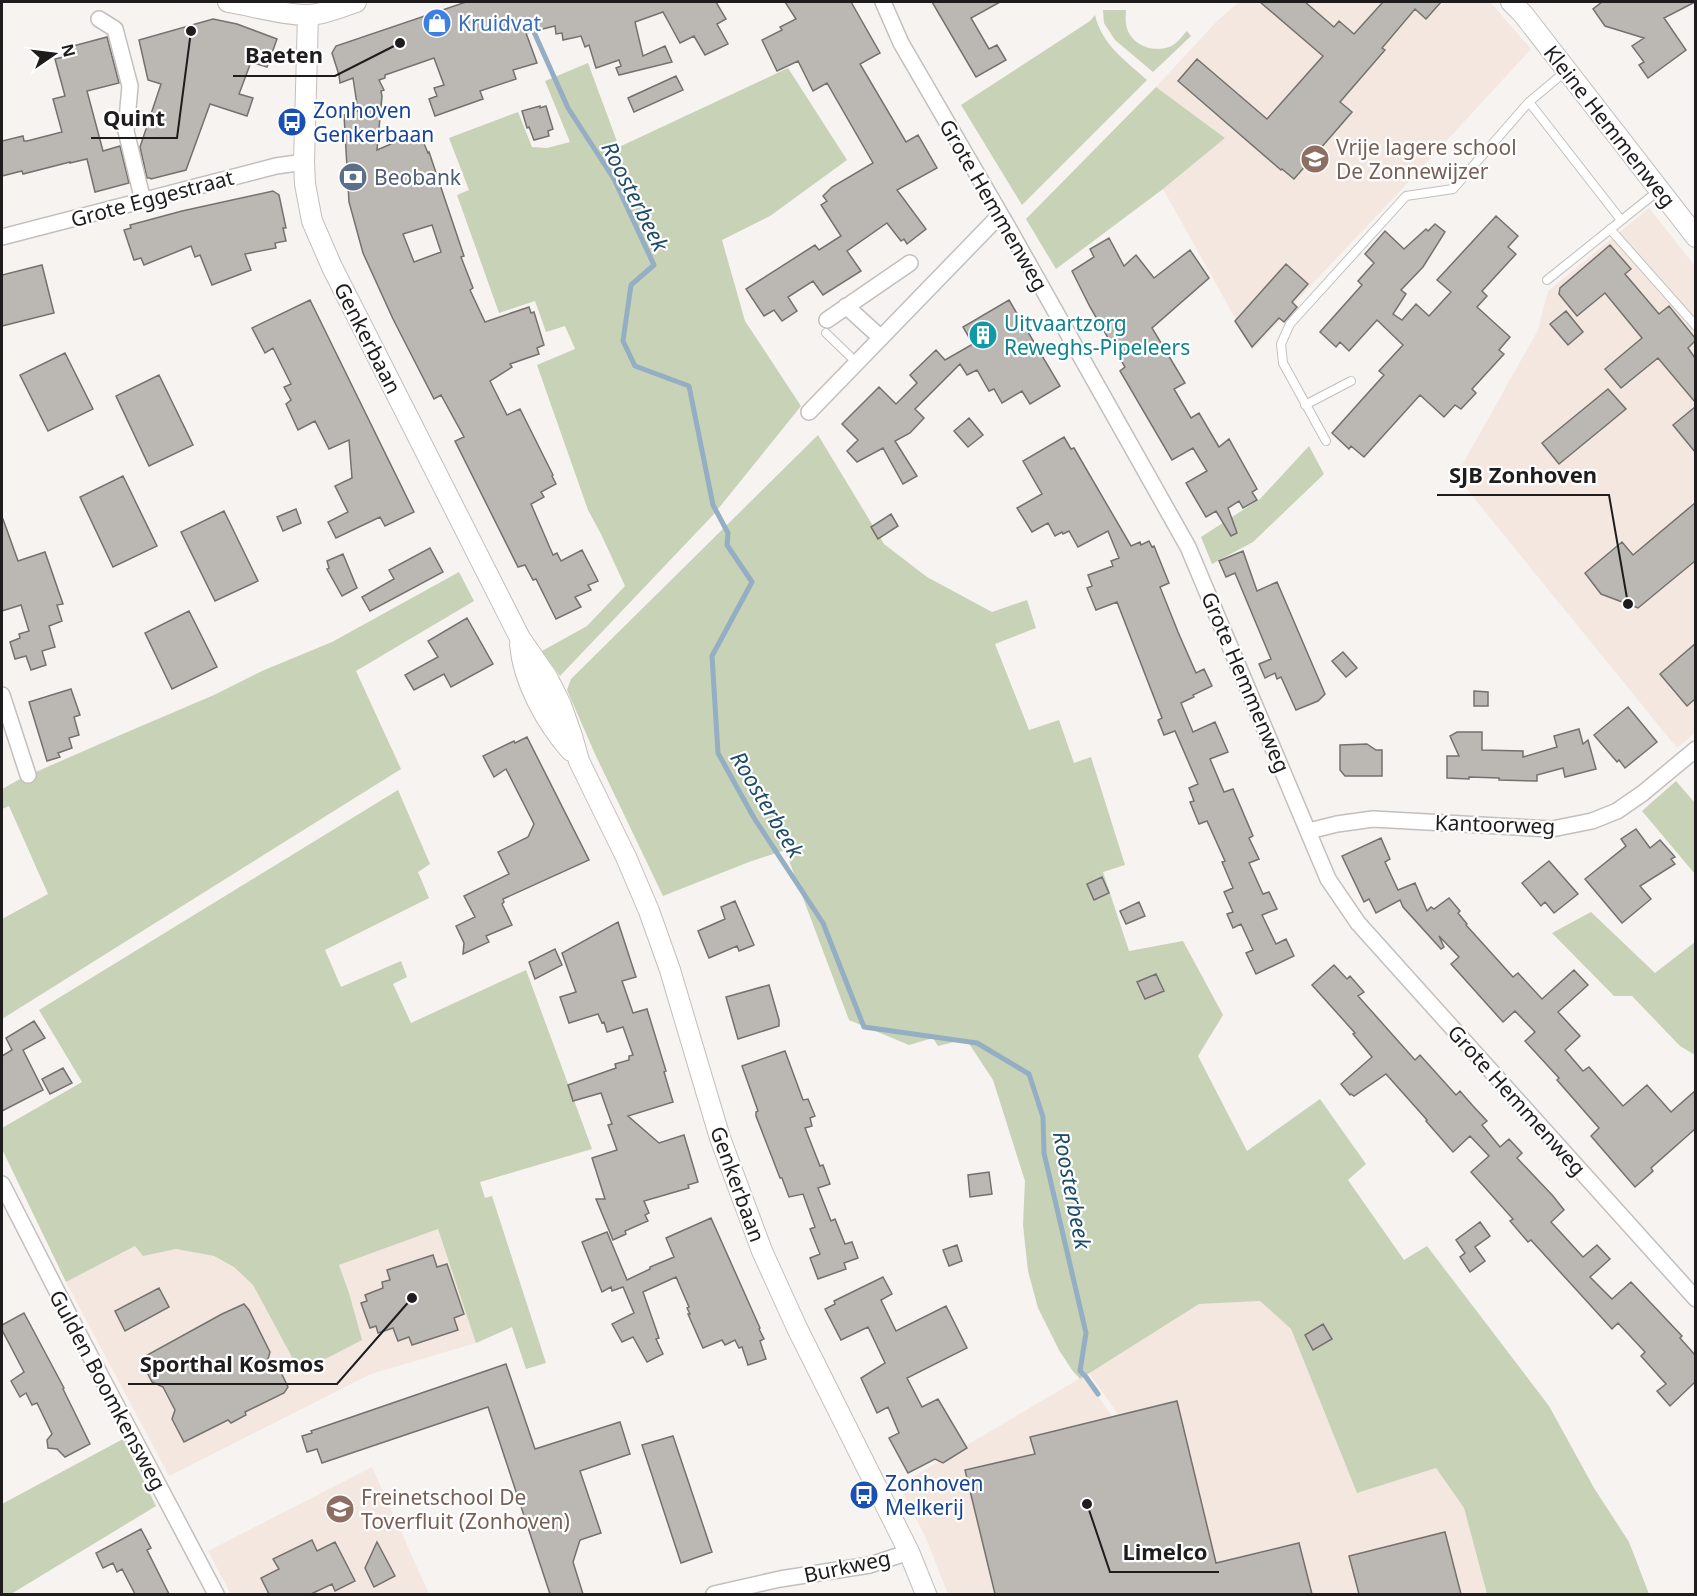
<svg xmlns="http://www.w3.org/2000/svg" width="1697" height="1596" viewBox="0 0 1697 1596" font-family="'Noto Sans',sans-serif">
	<rect width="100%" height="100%" fill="#f7f3f0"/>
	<path fill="#f3e7e0" d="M1239 2H1490L1531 49 1403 188 1314 282 1253 350 1163 189 1225 138 1156 87 1217 21Z
		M1649 208 1695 266 1696 732 1677 748 1456 476 1538 330 1548 291Z
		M438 1229 476 1343 371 1374 169 1476 66 1282 135 1246 143 1256 176 1249 213 1256 234 1267 253 1285 300 1371 349 1293 339 1265Z
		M1260 1301 1291 1329 1357 1493 1436 1468 1464 1508 1487 1594H948L925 1536 899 1485 1084 1376 1112 1416 1118 1414 1089 1373 1199 1304Z
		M372 1467 429 1594H231L208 1551Z"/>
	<path fill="#c7d2b6" d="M1103 10H1126C1126 14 1125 19 1126 24 1129 44 1151 53 1169 47 1176 45 1182 36 1187 31L1191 36 1153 72 1115 40 1104 23Z
		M1095 15C1102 45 1125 60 1147 80L1022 205 961 105 1090 21Z
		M588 63 619 147 788 68 847 160 770 216 722 240 745 321 801 406 714 514 560 676 542 651 587 626 625 586 601 534 588 510 537 365 575 349 565 326 546 332 535 301 499 313 457 195 469 190 449 138 518 112 532 147 547 148 570 142 545 81Z
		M1156 87 1225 138 1163 189 1056 269 1026 219Z
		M818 435 884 544 927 577 992 612 1027 600 1036 628 995 644 1029 730 1059 720 1074 763 1091 757 1125 865 1103 872 1129 951 1183 941 1223 1015 1198 1056 1247 1151 1320 1099 1366 1164 1348 1180 1404 1260 1427 1246 1549 1406 1594 1488 1629 1542 1649 1594H1487L1464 1508 1436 1468 1357 1493 1291 1329 1260 1301 1199 1304 1080 1379 1072 1370 1059 1350 1038 1308 1028 1271 1023 1225 1025 1181 993 1080 966 1039 938 1046 933 1038 909 1045 849 1020 785 850 749 862 663 896 595 754 567 690 571 679Z
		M1309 446 1324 474 1253 542 1212 564 1201 537 1260 499Z
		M459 572 474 601 356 671 401 769 2 1019V919L48 894 9 806 2 809V789L22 778 118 736 214 695 262 671 332 642Z
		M1676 781 1695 803V874L1642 811Z
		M398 790 430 864 418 872 429 898 325 950 341 987 401 961 407 977 393 984 411 1023 526 970 592 1149 480 1182 485 1198 492 1196 546 1363 526 1369 512 1327 476 1343 438 1229 339 1265 349 1293 362 1340 300 1372 253 1285 234 1267 214 1256 176 1249 143 1256 135 1246 66 1282 2 1149V1128L82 1082 39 1010Z
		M1591 912 1655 973 1695 942V1055L1680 1046 1632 996H1614L1552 933Z
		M123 1439 156 1506 11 1594H2V1504Z"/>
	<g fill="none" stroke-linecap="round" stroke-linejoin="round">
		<path stroke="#94aec3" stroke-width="5" d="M534 32 568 108 614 179 654 265 631 285 623 341 635 366 689 386 713 505 728 533 727 545 752 582 712 656 718 753 754 818 823 923 864 1027 977 1043 1029 1074 1043 1117 1044 1153 1086 1333 1080 1371 1086 1377 1098 1394"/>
	</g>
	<path fill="#bbb8b4" stroke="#74716e" stroke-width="1.5" fill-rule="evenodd" d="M466 2H716L726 19 717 24 728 44 705 55 694 36 680 43 663 12 635 22 643 56 665 46 672 62 619 75 616 68 621 66 619 60 596 68 589 45 585 47 581 36 563 40 562 33 556 34 555 26 526 33 537 63 513 70 516 79 480 91 483 99 435 116 429 99 437 96 434 88 444 85 434 58 385 75V78L379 80 384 90 381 91 382 96 377 150 419 132 428 153 429 152 464 256 461 257 473 288 470 290 485 322 529 307 531 313 534 312 544 345 537 348 539 354 510 364 512 367 490 381 507 415 520 409 553 475 552 476 556 484 541 492 544 497 531 504 553 555 557 553 561 561 582 550 598 581 588 585 591 590 575 597 581 607 556 619 536 579 533 580 525 565 518 567 455 441 464 437 441 395 434 399 393 319 363 253 349 202 344 115 358 111 353 78 340 83 339 75 332 53 336 46ZM432 225 441 252 414 262 403 234Z
		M785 2H851L880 53 860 64 906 142 918 135 937 168 897 190 926 229 907 244 904 239 901 241 887 223 847 251 861 271 823 295 813 281 788 297 797 311 782 321 774 310 764 316 746 289 815 245 819 250 841 236 821 205 827 201 823 196 832 187 873 163 827 83 813 91 798 61 777 71 762 40 782 30 780 27 796 19Z
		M932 2H1000L971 18 989 49 997 45 1006 60 976 77Z
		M1260 2H1305L1334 27 1339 21 1354 34 1383 2H1441L1426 19 1415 9 1382 48 1385 50 1340 102 1352 112 1294 179 1282 169 1281 170 1178 81 1197 59 1267 119 1323 56Z
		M1602 2H1695L1664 18 1686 50 1648 78 1639 65 1644 62 1632 46 1644 38 1605 26 1593 9Z
		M213 19 237 24 277 39 267 67 251 62 239 94 253 98 247 116 210 104 186 170 151 179 150 178H147L140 147 161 84 148 80 139 40Z
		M107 37 119 83 87 91 103 151 120 146 129 183 95 192 87 159 70 163V162L23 174 22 171 2 176V141L23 136 24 141H27L62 132 53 99 65 96 55 59 75 54 73 46Z
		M676 76 683 90 634 112 628 98Z
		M540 106V108L546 106 553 129 548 131 549 136 534 140 529 127 527 128 522 111Z
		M273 191 279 195 286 228H283L286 241 275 243 276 248 245 254 251 270 212 285 200 255 195 257 191 246 144 265 141 258 134 260 124 230 131 228 130 225 182 211Z
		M1496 216 1518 236 1508 247 1516 254 1482 291 1487 296 1477 307 1510 337 1499 350 1504 354 1472 389 1476 393 1461 409 1455 405 1444 417 1420 395 1364 457 1351 446 1349 449 1332 433 1384 375 1379 371 1403 345 1377 320 1349 351 1340 342 1336 347 1320 332 1362 285 1358 281 1374 263 1365 254 1385 231 1404 249 1426 229 1428 231 1435 224 1445 232 1423 267 1401 290 1406 294 1393 314 1402 320 1416 304 1429 316 1451 292 1437 280Z
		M1109 238 1124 266 1136 255 1154 278 1190 250 1209 278 1152 328 1185 383 1174 389 1191 418 1199 413 1219 447 1229 439 1257 489 1252 492 1257 500 1243 508 1239 501 1228 508 1237 533 1231 536 1216 511 1206 517 1186 483 1207 471 1193 448 1172 460 1120 371 1125 367 1090 307 1072 271 1094 257 1090 249Z
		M1610 245 1631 269 1625 274 1659 314 1669 306 1695 338V341L1688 348 1695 358V402L1658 358 1621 388 1605 369 1642 338 1605 293 1577 316 1559 294 1560 288Z
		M1286 264 1308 284 1292 302 1297 307 1284 322 1279 318 1252 347 1235 321Z
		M42 265 54 313 2 326V275Z
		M310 300 414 512 385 526 380 517 336 538 328 522 348 512 335 486 352 478 349 440 329 449 315 421 298 430 286 404 291 400 284 387 291 384 273 348 265 353 252 328Z
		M1009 300 1060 386 1030 404 1022 391 1002 403 994 389 989 391 977 370 967 375 960 364 915 409 924 418 910 433 895 441 917 476 903 484 883 448 857 462 847 451 858 440 842 424 879 387 896 404 917 383 910 375 936 350 945 360 973 344 963 327Z
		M1566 311 1583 332 1568 345 1550 324Z
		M65 353 93 409 48 431 20 375Z
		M159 375 193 445 149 466 116 396Z
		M1608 389 1626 409 1559 464 1542 443Z
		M1695 407V452L1673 425Z
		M969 418 983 435 968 447 954 431Z
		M1064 437 1071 449 1074 448 1131 546 1140 542 1141 545 1149 541 1152 547 1154 546 1169 583 1160 587 1178 632 1196 673 1204 669 1212 686 1193 695 1194 697 1181 703 1193 732 1215 722 1228 752 1210 759 1224 792 1233 789 1253 836 1249 838 1259 859 1249 863 1263 894 1269 892 1277 909 1262 915 1276 944 1286 939 1294 956 1256 974 1246 953 1253 950 1241 924 1233 928 1227 914 1233 912 1224 892 1233 888 1222 862 1225 861 1207 821 1199 824 1190 802 1194 801 1189 788 1198 784 1175 731 1164 735 1158 720 1162 718 1117 602 1096 610 1087 588 1092 586 1088 575 1113 566 1111 561 1119 558 1108 531 1078 547 1069 531 1063 534 1062 532 1055 536 1048 523 1032 532 1017 508 1042 494 1023 461Z
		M123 476 157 546 113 567 80 497Z
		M1695 503V561L1638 608 1601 594 1585 573 1622 542 1633 555Z
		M296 509 301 523 283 531 277 517Z
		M224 511 258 581 215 601 181 532Z
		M891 514 898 526 878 539 871 527Z
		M2 519H3L18 561 45 552 63 604 57 605 62 621 49 626 55 647 42 651 46 665 31 670 26 656 15 659 10 642 20 638 19 634 29 631 21 605 2 611Z
		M430 548 443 572 370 611 362 597 394 579 389 570Z
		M1243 551 1257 591 1277 582 1325 694 1318 701 1296 710 1281 677 1277 679 1275 673 1265 678 1259 664 1271 659 1235 573 1226 577 1219 561Z
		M343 554 357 588 342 596 327 569 329 568 327 561Z
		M189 611 217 667 172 689 145 633Z
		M467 618 493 664 451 687 444 674 414 690 405 675 438 657 428 641Z
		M1695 644V699L1687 706 1660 674Z
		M1343 652 1357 668 1346 677 1332 661Z
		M71 689 80 715 74 717 79 735 69 738 72 748 58 753 60 757 47 761 29 702Z
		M1474 691 1488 692V706H1474Z
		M1628 707 1657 742 1625 768 1619 760 1617 762 1594 735Z
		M1579 729 1583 744 1588 740 1596 769 1565 777 1563 768 1537 775V781L1499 780V778L1469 777V779L1447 778V756H1459L1450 736 1457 732H1482V750L1523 751V757L1557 747 1554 736Z
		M527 737 589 860 503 899 504 902 502 904 512 925 486 936 489 942 463 954 464 943 456 926 475 917 464 896 509 874 498 852 528 837 534 824 506 769 494 777 483 756 514 741 515 743Z
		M1367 744 1376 750H1382V776H1345L1340 770V745Z
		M1636 829 1650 848 1660 840 1675 857 1671 859 1675 864 1640 886 1651 899 1622 923 1585 879 1626 846 1621 839Z
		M1381 838 1390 859 1385 862 1398 890 1415 883 1427 911 1431 907 1434 909 1449 898 1460 911 1458 913 1467 924 1466 925 1513 977 1518 973 1542 999 1574 970 1588 985 1558 1012 1580 1036 1565 1050 1583 1071 1589 1067 1623 1106 1647 1085 1671 1112 1695 1091V1129L1651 1168 1653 1171 1635 1187 1591 1136 1599 1128 1557 1080 1559 1078 1525 1041 1535 1032 1515 1011 1503 1022 1451 964 1459 957 1439 936 1444 947 1441 949 1403 907 1400 900 1376 913 1369 899 1364 902 1342 856Z
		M1549 861 1578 894 1554 913 1545 902 1541 906 1522 883Z
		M1102 877 1109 893 1094 900 1087 884Z
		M735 901 754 945 739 951 737 946 709 958 698 931 725 919 721 907Z
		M1139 902 1145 916 1126 924 1120 911Z
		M618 922 636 977 622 981 633 1013 647 1009 666 1071 664 1072 673 1102 628 1116 659 1143 684 1135 698 1182 688 1185 689 1188 644 1201 649 1213 645 1215 648 1221 625 1231 626 1234 613 1240 596 1199H605L592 1158 617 1150 608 1125 612 1124 601 1093 573 1101 568 1085 616 1068 615 1064 629 1060V1056L633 1055 623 1027 607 1032 604 1022 602 1023 598 1014 569 1023 560 997 576 992 562 953Z
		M555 949 562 965 535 979 529 962Z
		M1334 965 1347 979 1350 976 1364 992 1358 996 1415 1060 1420 1055 1456 1095 1460 1091 1473 1106 1487 1121 1482 1125 1500 1147 1509 1139 1522 1153 1517 1158 1553 1196 1564 1210 1551 1222 1583 1257 1597 1245 1610 1259 1590 1277 1612 1299 1631 1282 1682 1336 1680 1338 1695 1355V1382L1670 1406 1657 1391 1666 1384 1641 1356 1645 1352 1618 1323 1612 1329 1531 1240 1528 1242 1510 1221 1513 1219 1471 1172 1489 1156 1470 1136 1453 1152 1426 1121 1427 1120 1386 1074 1354 1096 1351 1094 1350 1095 1341 1084 1372 1057 1353 1034 1355 1033 1312 985Z
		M1156 974 1164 991 1145 999 1137 982Z
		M769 985 779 1020V1026L738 1039 726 997Z
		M34 1021 45 1038 23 1050 43 1090 2 1111V1056L12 1050 6 1038Z
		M785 1051 803 1100 808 1099 815 1116 810 1118 812 1126 805 1128 820 1166 823 1165 830 1184 818 1188 831 1221 835 1219 845 1244 852 1242 858 1258 844 1263 846 1269 818 1279 810 1258 820 1254 810 1229 815 1227 803 1194 789 1197 782 1178H780L756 1116V1112L758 1111 742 1066Z
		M63 1068 72 1083 50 1094 42 1079Z
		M989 1172 992 1194 970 1197 968 1175Z
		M711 1218 760 1328 759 1329 764 1339 760 1341 766 1359 748 1365 742 1347 739 1348 735 1340 725 1345 722 1340 703 1348 688 1314H690L687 1308 689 1307 676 1277 643 1292 659 1338 656 1339 663 1354 647 1362 633 1337 622 1342 612 1324 634 1313 623 1287 612 1291 611 1287 602 1292 582 1242 607 1232 627 1280 650 1269V1267L674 1257 666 1238Z
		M1480 1222 1490 1236 1475 1247 1485 1261 1470 1272 1460 1257 1465 1253 1456 1240Z
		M957 1245 962 1261 949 1266 943 1250Z
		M433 1255 437 1267 447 1264 464 1314 454 1318 458 1330 412 1345 409 1337 398 1341 393 1328 378 1333 376 1326 370 1328 361 1303 367 1301 365 1295 383 1288 382 1282 390 1280 387 1270Z
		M883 1277 892 1294 881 1300 896 1331 946 1306 967 1348 907 1378 922 1407 938 1399 967 1448 943 1463 935 1459 908 1473 889 1438 899 1433 888 1407 877 1413 861 1378 885 1363 868 1327 841 1340 825 1309 835 1304 834 1301Z
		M159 1288 169 1307 125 1331 115 1311Z
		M244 1304 249 1310 270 1352 268 1359 277 1364 288 1387 284 1393 245 1412 246 1415 231 1423 228 1420 184 1442 172 1419 175 1410 163 1387 152 1382 140 1359 222 1314Z
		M24 1313 64 1388 63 1389 90 1444 65 1457 57 1449 48 1448 47 1440 52 1434 37 1403 32 1405 26 1393 20 1397 11 1381 24 1372 2 1330V1325Z
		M1323 1324 1332 1339 1313 1350 1305 1335Z
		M506 1364 535 1449 620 1422 630 1454 580 1471 601 1533 580 1540 573 1562 583 1594H550L488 1407 322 1463 317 1449 307 1452 302 1436 312 1433 311 1431Z
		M1177 1401 1216 1563 1299 1543 1312 1594H995L965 1470 1035 1454 1030 1437Z
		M673 1436 712 1552 681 1563 642 1445Z
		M141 1529 151 1548 147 1550 169 1594H135L122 1569 117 1572 113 1563 103 1568 96 1553Z
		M1445 1532 1461 1594H1359L1349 1556Z
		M312 1540 317 1551 335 1542 355 1581 335 1591 332 1584 311 1594H269L261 1578 279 1569 273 1559Z
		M377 1542 395 1576 374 1587 365 1568Z"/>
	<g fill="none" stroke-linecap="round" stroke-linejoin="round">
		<g stroke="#c3bfbc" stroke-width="10">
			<path id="service" d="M1529 102 1621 220
				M1610 229 1696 326
				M1547 280 1658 191
				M826 333 857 363
				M1305 405 1351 381
				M1326 441 1283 363 1281 344 1290 324 1406 196 1453 189 1529 102 1566 71"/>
		</g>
		<g stroke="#c3bfbc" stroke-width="18">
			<path id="minor" d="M883 2 901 43 1009 229 1188 547 1328 879 1358 923 1696 1299
				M99 19 115 29 130 86 126 131 143 201
				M2 237 276 166 304 162
				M846 306 881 338
				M827 320 910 263
				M809 412 1000 215
				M2 695 28 775
				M1309 831 1337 824 1373 819 1552 829 1592 821 1617 811 1643 793 1696 749
				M2 1184 85 1346 216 1594
				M714 1594 780 1579 870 1565 909 1552"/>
		</g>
		<g stroke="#c3bfbc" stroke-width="22">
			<path id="tertiary" d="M228 2C253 6 282 15 307 15 323 15 341 7 356 2
				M1511 2 1523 14 1696 237
				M308 15 304 162 305 184 312 221 332 267 520 638 547 677 561 705 572 736 579 761 626 857 649 911 670 970 720 1138 762 1251 797 1328 909 1552 926 1594
				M520 644C523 681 546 723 571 751"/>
		</g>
		<use href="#service" stroke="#fff" stroke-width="8"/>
		<use href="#minor" stroke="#fff" stroke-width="15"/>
		<use href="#tertiary" stroke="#fff" stroke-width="20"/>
	</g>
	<defs>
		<g id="shop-disc" transform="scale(1.5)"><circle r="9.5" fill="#3f7fe0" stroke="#fff"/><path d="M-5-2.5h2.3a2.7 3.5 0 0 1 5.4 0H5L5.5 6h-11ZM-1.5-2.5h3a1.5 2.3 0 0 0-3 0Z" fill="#fff"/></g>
		<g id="bus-disc" transform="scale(1.5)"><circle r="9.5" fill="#1a4fb4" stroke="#fff"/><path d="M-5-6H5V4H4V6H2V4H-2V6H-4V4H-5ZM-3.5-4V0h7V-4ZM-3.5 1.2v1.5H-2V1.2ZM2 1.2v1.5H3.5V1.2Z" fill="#fff"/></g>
		<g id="school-disc" transform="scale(1.5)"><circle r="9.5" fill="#8d6e63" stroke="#fff"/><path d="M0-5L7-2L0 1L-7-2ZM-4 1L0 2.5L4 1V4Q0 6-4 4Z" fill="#fff"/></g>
		<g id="bank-disc" transform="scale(1.5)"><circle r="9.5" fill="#5c6f8a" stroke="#fff"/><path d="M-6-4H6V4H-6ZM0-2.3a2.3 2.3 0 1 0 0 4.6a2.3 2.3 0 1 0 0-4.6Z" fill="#fff"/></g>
		<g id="building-disc" transform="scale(1.5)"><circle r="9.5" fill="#0f9aa8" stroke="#fff"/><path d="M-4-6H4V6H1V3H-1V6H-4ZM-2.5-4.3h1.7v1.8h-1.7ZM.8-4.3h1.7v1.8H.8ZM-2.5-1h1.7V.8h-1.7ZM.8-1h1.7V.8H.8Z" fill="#fff"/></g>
	</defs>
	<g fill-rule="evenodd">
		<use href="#shop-disc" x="437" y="23"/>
		<use href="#bus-disc" x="292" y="122"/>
		<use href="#school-disc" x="1315" y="159"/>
		<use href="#bank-disc" x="353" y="177"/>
		<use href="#building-disc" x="983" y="335"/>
		<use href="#bus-disc" x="864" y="1495"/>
		<use href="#school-disc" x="340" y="1509"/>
	</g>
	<g text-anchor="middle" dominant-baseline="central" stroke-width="4.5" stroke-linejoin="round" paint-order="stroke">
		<g font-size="21" fill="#366cbe" stroke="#fff" text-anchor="start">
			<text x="458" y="23">Kruidvat</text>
		</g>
		<g font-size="21" fill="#164399" stroke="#fff" text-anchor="start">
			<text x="313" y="110">Zonhoven<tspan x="313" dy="24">Genkerbaan</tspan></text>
			<text x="885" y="1483">Zonhoven<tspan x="885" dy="24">Melkerij</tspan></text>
		</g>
		<g font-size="21" fill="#1e1c1c" stroke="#fff">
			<text transform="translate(1610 126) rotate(52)">Kleine Hemmenweg</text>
			<text transform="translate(152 198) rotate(-15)">Grote Eggestraat</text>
			<text transform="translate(994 205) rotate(60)">Grote Hemmenweg</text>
			<text transform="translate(368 338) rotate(63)">Genkerbaan</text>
			<text transform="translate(1246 682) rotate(67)">Grote Hemmenweg</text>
			<text transform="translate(1495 824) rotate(2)">Kantoorweg</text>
			<text transform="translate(1517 1100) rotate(48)">Grote Hemmenweg</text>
			<text transform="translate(738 1184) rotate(70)">Genkerbaan</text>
			<text transform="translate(108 1390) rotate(62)">Gulden Boomkensweg</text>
			<text transform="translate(847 1566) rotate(-12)">Burkweg</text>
		</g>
		<g font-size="21" fill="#785e54" stroke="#fff" text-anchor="start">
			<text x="1336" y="147">Vrije lagere school<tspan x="1336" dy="24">De Zonnewijzer</tspan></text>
			<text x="361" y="1497">Freinetschool De<tspan x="361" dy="24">Toverfluit (Zonhoven)</tspan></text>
		</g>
		<g font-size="21" fill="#4e5e75" stroke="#fff" text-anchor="start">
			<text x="374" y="177">Beobank</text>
		</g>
		<g font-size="21" fill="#0d838f" stroke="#fff" text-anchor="start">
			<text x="1004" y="323">Uitvaartzorg<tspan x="1004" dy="24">Reweghs-Pipeleers</tspan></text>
		</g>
		<g font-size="22" font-style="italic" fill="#1d4b6a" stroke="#fff">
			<text transform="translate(636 196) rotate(63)">Roosterbeek</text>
			<text transform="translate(768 804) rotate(59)">Roosterbeek</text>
			<text transform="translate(1073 1190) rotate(79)">Roosterbeek</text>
		</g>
	</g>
	<path fill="none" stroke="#1e1c1c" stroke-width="2" d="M400 43L335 76H233M191 31L177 138H91M1628 604L1609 495H1437M412 1298L337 1384H128M1087 1504L1110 1572H1219"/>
	<g fill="#1e1c1c" stroke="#fff" stroke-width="2">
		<circle cx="400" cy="43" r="6"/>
		<circle cx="191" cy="31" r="6"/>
		<circle cx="1628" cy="604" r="6"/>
		<circle cx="412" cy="1298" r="6"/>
		<circle cx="1087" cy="1504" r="6"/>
	</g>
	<g font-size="22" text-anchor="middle" font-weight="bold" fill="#1e1c1c" stroke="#fff" stroke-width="4.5" stroke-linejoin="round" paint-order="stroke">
		<text x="284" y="63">Baeten</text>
		<text x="134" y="126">Quint</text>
		<text x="1523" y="483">SJB Zonhoven</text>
		<text x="232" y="1372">Sporthal Kosmos</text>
		<text x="1165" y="1560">Limelco</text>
	</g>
	<rect width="1697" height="1596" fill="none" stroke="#1e1c1c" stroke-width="6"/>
	<g transform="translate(54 54) rotate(76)" stroke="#ffffff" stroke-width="4.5" paint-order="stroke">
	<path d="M0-4.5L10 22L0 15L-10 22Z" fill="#1e1c1c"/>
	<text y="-9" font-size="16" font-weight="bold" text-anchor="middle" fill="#1e1c1c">N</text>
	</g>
</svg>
